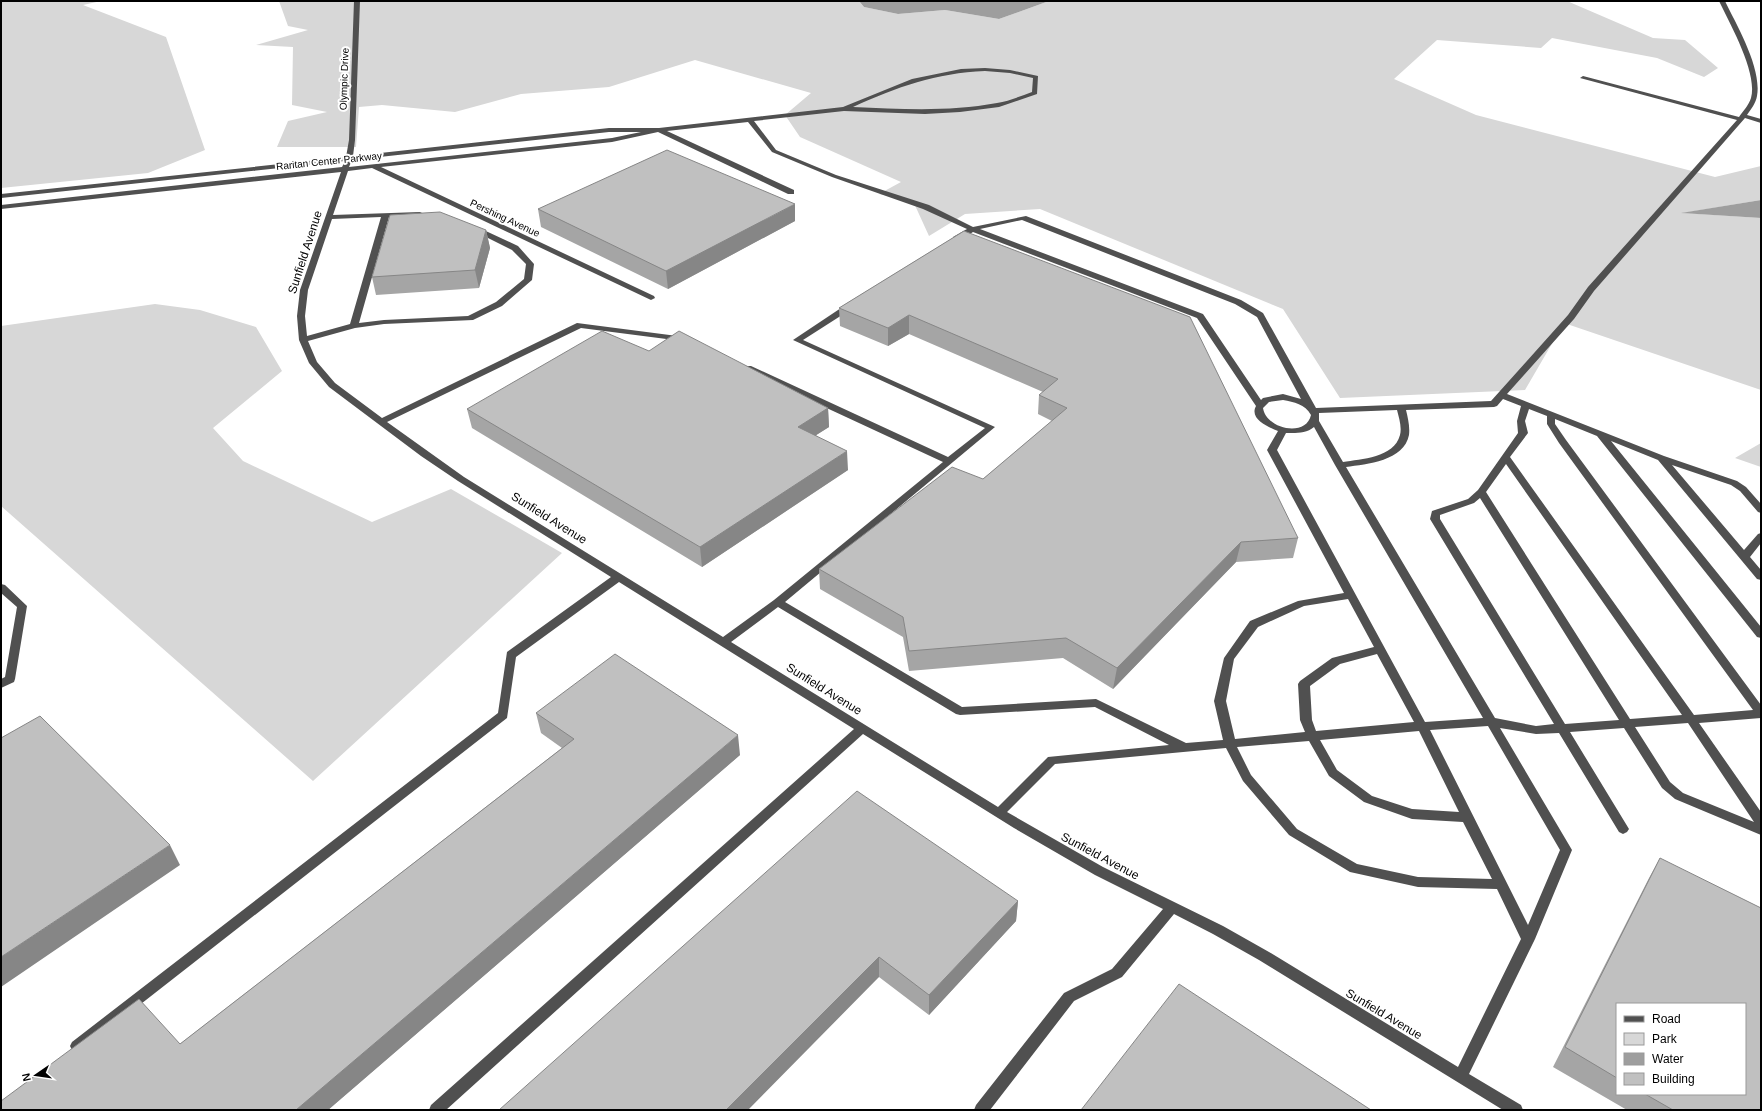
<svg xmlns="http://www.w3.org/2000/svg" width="1762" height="1111" viewBox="0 0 1762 1111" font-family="Helvetica,sans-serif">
	<rect width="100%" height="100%" fill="#fff"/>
	<path fill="#d7d7d7" d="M1 1H101L83 5 166 37 205 150 148 173 1 188Z
		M279 1H859L864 7 898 14 945 10 999 19 1049 1H1567L1653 38 1685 40 1718 68 1704 77 1657 58 1552 38 1541 48 1437 40 1394 79 1476 115 1715 177 1761 166V200L1683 213 1761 218V390L1564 323 1525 390 1340 398 1283 309 1040 209 965 214 929 236 913 201 879 194 901 182 800 137 785 115 811 93 695 60 609 87 521 94 455 112 382 105 359 107 356 147H277L288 121 327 112 292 105 293 47 256 45 308 30 288 26Z
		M155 304 200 310 256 327 282 371 213 428 243 461 372 522 451 489 562 553 313 781 1 506V326Z
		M1761 443V467L1735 458Z"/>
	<path fill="#9e9e9e" d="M859 1H1049L999 19 945 10 898 14 864 7Z
		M1761 200V218L1681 213Z"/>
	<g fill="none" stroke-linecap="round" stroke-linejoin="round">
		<path fill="#505050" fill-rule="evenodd" d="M354 1H360L355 140 353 156 609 128H659L843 107 912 79 961 69 985 68 1010 70 1038 76 1037 94 999 107 960 112 925 114 844 111 754 121 776 150 836 175 929 205 973 227 1026 216 1241 300 1263 313 1316 408 1491 401 1568 315 1588 287 1737 120 1580 78 1583 76 1739 117C1743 111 1749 105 1751 98 1758 73 1730 24 1719 1H1725C1737 26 1762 68 1757 96 1756 103 1751 109 1747 115L1761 119V123L1745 118 1594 291 1574 319 1507 394 1664 456 1737 481 1746 487 1761 504V513L1758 512 1740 491 1731 485 1672 465 1744 550 1758 534 1761 533V543L1750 557 1761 570V580L1757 579 1658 460 1611 441 1761 627V638L1757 637 1597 436 1555 419V424L1566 440 1761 705V718L1699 723 1761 812V835L1675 799 1662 788 1624 728 1570 732 1629 829 1627 832 1623 834 1619 832 1559 733 1536 734 1500 728 1572 850 1535 939 1469 1074 1521 1105 1523 1110H1503L1259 960 1213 934 1174 914 1122 977 1074 1001 990 1110H974L976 1105 1064 993 1112 969 1163 909 1095 875 1014 828 863 734 446 1110H429L431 1105 854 729 619 582 516 657 507 718 82 1050 77 1052 72 1050 70 1046 72 1042 498 713 507 652 611 577 458 481 421 456 329 387 309 363 299 340 297 316 300 290 341 172 1 209V205L342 167 345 161 1 198V194L346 157 349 140ZM985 71 1010 73 1033 78 1032 92C1021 96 1009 101 997 103 949 112 901 109 853 107 897 87 936 73 985 71ZM748 122 772 152 832 177 923 209 967 229 953 237V241H959L973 232 1197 318 1256 406C1249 419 1268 427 1278 431L1267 450 1344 593 1298 601 1250 621 1224 658 1214 701 1223 740 1186 743 1096 699 962 707 785 602 995 427 803 340 853 308V304H847L793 340 985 428 948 457 751 366H745L744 368 745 370 943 462 774 600 723 637 464 477 387 422 581 328 682 341H685V337L577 323 382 418 335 383 317 362 308 341 355 328 384 324 473 320 502 306 532 280 534 264 518 246 475 226H472V230L512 250 526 264 524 279 496 302 468 316 384 320 359 323 389 217 420 216 424 214 420 212 333 215 348 171 372 168 651 300 655 298 654 296 381 167 612 142 658 132 788 194H794V190L667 131ZM609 132H641L612 138 349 167 352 160ZM381 217 350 324 307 336 305 316 308 290 332 219ZM1022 220 1235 304 1257 317 1301 399 1283 394 1263 398 1261 400 1203 314 980 229ZM1503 399 1521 406 1517 421 1518 433 1478 490 1468 499 1432 511 1430 519 1554 724 1536 726 1495 718 1346 467C1367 464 1404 461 1409 435 1410 427 1408 418 1406 410L1494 407 1497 406ZM1283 400C1294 402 1305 404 1311 415 1306 438 1266 429 1263 408L1269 402ZM1529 409 1547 416V424L1559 443 1753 710 1694 715 1510 457 1528 433 1525 421ZM1397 410C1399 418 1402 427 1400 435 1394 458 1361 459 1343 462L1319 421V413ZM1314 427 1335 465 1483 718 1425 722 1277 450 1286 433C1295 433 1306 434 1314 427ZM1506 464 1682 715 1630 719 1486 492ZM1480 498 1619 720 1565 724 1440 519V515L1474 503ZM1348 599 1374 647 1332 658 1300 681 1298 684 1300 720 1305 732 1235 739 1226 701 1234 659 1258 627 1304 606ZM778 607 956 714 960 715 1095 707 1169 745 1048 757 998 807 731 642ZM1377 654 1414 722 1316 731 1312 720 1310 686 1340 664ZM1688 723 1754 822 1683 793 1670 782 1635 727ZM1488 726 1560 850 1528 925 1430 730ZM1419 731 1459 812 1412 809 1372 796 1337 770 1320 740ZM1309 741 1329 776 1364 802 1412 819 1463 822 1492 879 1418 877 1357 864 1297 829 1251 775 1237 747ZM1226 748 1243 781 1289 835 1350 872 1418 887 1497 889 1521 939 1458 1067 1269 952 1223 926 1103 867 1007 812 1055 764Z
			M1 584 5 585 27 606 15 679 14 682 1 688V679L5 677 17 607 1 593Z"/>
	</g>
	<path fill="#a5a5a5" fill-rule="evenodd" d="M538 209 795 221 668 289 541 227Z
		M486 230 490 248 479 288 376 295 372 277Z
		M964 231 1298 538 1293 558 1236 562 1113 689 1063 658 909 671 903 637 820 589 819 569 983 479 1052 421 1038 414 1039 395 1043 392 909 334 888 346 840 326 839 308Z
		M649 351 828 408 829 427 816 435 848 470 702 567 472 428 467 409Z
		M536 713 740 755 328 1110H1L180 1044 562 748 541 733Z
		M1660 858 1761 1110H1627L1553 1067 1649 878ZM1617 1004 1745 1094H1617Z
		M1018 901 1016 921 929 1015 879 977 499 1110Z"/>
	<path fill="#868686" d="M795 204V221L668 289 666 271Z
		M486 230 490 248 479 288 475 270Z
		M909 315V334L888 346V328Z
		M828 408 829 427 799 446 798 427Z
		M847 451 848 470 702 567 700 547Z
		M1241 542 1236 562 1113 689 1117 668Z
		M738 735 740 755 328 1110H296Z
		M170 845 180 865 1 987V957Z
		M1018 901 1016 921 929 1015V995Z
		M879 957V977L748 1110H726Z"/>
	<path fill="#c0c0c0" stroke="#868686" d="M667 150 795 204 666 271 538 209Z
		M440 212 486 230 475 270 372 277 390 215Z
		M964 231 1190 317 1298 538 1241 542 1117 668 1066 638 909 651 903 617 819 569 952 467 983 479 1067 408 1039 395 1058 379 909 315 888 328 839 308Z
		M602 331 649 351 679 331 828 408 798 427 847 451 700 547 467 409Z
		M615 654 738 735 296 1110H1V1101L139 999 180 1044 574 739 536 713Z
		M40 716 170 845 1 957V738Z
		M857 791 1018 901 929 995 879 957 726 1110H499Z
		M1660 858 1761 908V1110H1673L1645 1094H1745V1004H1617V1078L1565 1047Z
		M1179 984 1371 1110H1081Z"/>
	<g text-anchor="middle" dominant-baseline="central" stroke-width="4" stroke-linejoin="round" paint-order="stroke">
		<g font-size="10" fill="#000" stroke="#fff">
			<text transform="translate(344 79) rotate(-88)">Olympic Drive</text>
			<text transform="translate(329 161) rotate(-6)">Raritan Center Parkway</text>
			<text transform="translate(505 218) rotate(25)">Pershing Avenue</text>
		</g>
		<g font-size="12" fill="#000" stroke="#fff">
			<text transform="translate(305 252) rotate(-72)">Sunfield Avenue</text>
			<text transform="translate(549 518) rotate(32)">Sunfield Avenue</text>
			<text transform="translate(824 689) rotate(32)">Sunfield Avenue</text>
			<text transform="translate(1100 856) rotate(28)">Sunfield Avenue</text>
			<text transform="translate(1384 1014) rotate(31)">Sunfield Avenue</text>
		</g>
	</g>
	<rect width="1762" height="1111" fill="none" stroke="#000000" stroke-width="4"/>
	<rect x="1616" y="1003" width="130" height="92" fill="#ffffff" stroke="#999999"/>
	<rect x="1624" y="1016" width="20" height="6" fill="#505050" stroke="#999999"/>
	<text x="1652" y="1023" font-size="12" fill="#000000">Road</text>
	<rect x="1624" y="1033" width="20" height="12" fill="#d7d7d7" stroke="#999999"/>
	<text x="1652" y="1043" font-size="12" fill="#000000">Park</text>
	<rect x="1624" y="1053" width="20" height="12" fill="#9e9e9e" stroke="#999999"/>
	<text x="1652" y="1063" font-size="12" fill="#000000">Water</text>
	<rect x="1624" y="1073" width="20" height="12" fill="#c0c0c0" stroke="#999999"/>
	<text x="1652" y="1083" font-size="12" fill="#000000">Building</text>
	<g transform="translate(36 1075) rotate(257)" stroke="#ffffff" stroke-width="3" paint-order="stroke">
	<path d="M0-3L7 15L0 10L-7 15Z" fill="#000000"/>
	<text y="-6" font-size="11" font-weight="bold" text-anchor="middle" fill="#000000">N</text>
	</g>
</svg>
